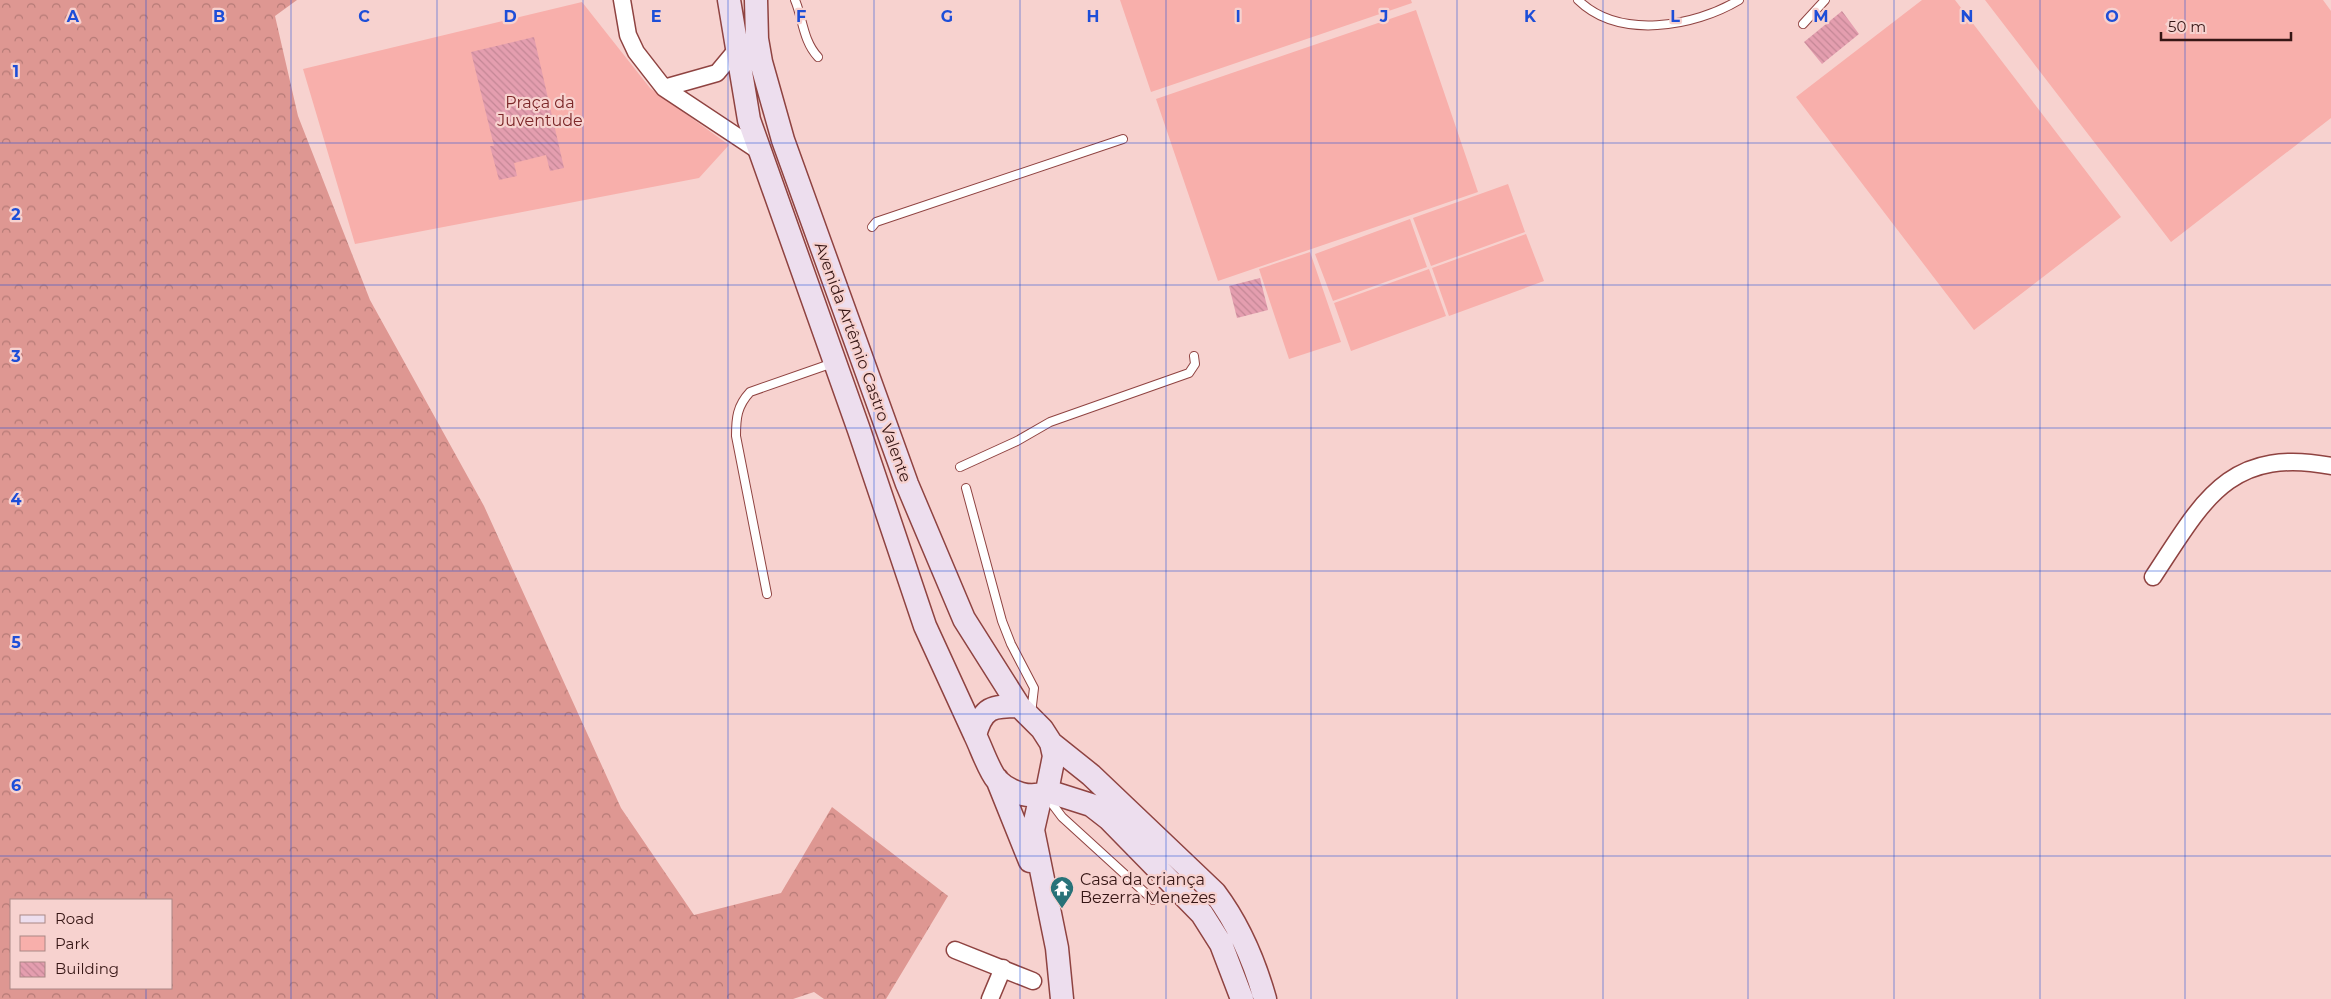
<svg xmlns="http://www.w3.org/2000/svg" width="2331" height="999" viewBox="0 0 2331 999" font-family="Montserrat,sans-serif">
	<defs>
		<pattern id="forest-crowns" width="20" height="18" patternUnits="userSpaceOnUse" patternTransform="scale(1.25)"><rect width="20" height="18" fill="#de9792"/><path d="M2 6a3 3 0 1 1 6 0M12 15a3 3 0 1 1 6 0" fill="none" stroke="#b57a76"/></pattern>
		<pattern id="building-back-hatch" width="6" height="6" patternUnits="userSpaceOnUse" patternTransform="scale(1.25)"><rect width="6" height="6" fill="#e49eaf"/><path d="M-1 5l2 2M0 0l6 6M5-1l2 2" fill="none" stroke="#c48796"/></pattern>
	</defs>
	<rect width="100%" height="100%" fill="#f7d2cf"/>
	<path fill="#f8afab" d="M1120 0H1411L1412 3 1151 92Z
		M1922 0H1955L2121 217 1974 330 1796 97Z
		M1985 0H2323L2331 11V118L2171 242Z
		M582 2 650 88 729 145 699 178 355 244 303 69Z
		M1416 10 1478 192 1218 281 1156 99Z
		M1508 184 1525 232 1431 266 1413 218Z
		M1410 219 1427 267 1333 301 1315 254Z
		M1526 234 1544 281 1449 316 1432 268Z
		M1310 252 1341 342 1289 359 1259 269Z
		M1429 269 1446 316 1351 351 1334 303Z"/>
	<path fill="url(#forest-crowns)" fill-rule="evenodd" d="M0 0H297L275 16 298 116 370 300 484 506 621 808 694 915 781 893 832 807 948 896 886 999H824L814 992 793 999H0ZM11 900H171V988H11Z"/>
	<path fill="url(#building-back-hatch)" d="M1842 11 1859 34 1822 64 1804 42Z
		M534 37 564 168 550 171 546 155 514 163 517 176 499 180 490 146H494L471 52Z
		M1260 278 1268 310 1237 318 1229 286Z"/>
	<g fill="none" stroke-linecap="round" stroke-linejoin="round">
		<g stroke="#8f4341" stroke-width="10">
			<path id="lane" d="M795 0C803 19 803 41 818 57
				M1578 0C1619 40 1694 27 1739 0
				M1803 24 1825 0
				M872 227 876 222 1123 139
				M960 467 1017 441 1050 422 1189 373 1195 364 1194 356
				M966 488 1002 621 1011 644 1034 688 1031 714
				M767 594 736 436C736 418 737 406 750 392L833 363
				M1047 797 1062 817 1153 900"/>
		</g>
		<g stroke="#8f4341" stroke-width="19">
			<path id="street" d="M622 0 628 35 636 52 664 88 759 151
				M664 88 717 73 737 49
				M2153 577C2202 503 2228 446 2331 466
				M955 950 1033 981
				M990 999 1003 968"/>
		</g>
		<g stroke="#8f4341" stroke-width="25">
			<path id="secondary" d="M729 0 749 120 859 430 925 626 975 735
				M756 0 757 39 761 62 783 140 907 484 964 619 1019 706
				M1051 743 1054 756 1047 791C1032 801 1009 792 997 780 989 771 981 747 975 735 983 707 992 706 1019 706L1042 729 1051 743 1091 775 1215 893C1239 925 1254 960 1265 999
				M997 779 1030 861
				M1047 791 1091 805 1109 819 1202 914 1221 944 1242 999
				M1041 795 1033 830 1057 948 1062 999"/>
		</g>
		<use href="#lane" stroke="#fff" stroke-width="8"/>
		<use href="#street" stroke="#fff" stroke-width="16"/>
		<use href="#secondary" stroke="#eddeee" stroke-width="22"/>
	</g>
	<path fill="none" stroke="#1d4ed8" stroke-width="1" stroke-opacity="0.55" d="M146 0V900M291 0V999M437 0V999M583 0V999M728 0V999M874 0V999M1020 0V999M1166 0V999M1311 0V999M1457 0V999M1603 0V999M1748 0V999M1894 0V999M2040 0V999M2185 0V999M0 143H2331M0 285H2331M0 428H2331M0 571H2331M0 714H2331M0 856H2331M146 988V999"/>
	<defs>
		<g id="temple-pin" transform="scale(1.25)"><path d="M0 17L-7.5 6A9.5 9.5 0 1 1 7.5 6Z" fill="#287278" stroke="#f7d2cf"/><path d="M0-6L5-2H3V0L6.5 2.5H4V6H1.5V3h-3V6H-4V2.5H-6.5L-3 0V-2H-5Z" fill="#fff"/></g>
	</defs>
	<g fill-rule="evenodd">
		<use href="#temple-pin" x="1062" y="888"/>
	</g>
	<g text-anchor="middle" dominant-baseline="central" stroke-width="4.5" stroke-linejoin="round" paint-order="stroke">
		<g font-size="16" fill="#7c2829" stroke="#f7d2cf">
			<text x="540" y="102">Praça da<tspan x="540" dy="18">Juventude</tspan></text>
		</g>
		<g font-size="16" fill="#361615" stroke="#f7d2cf">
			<text transform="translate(863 362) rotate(70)">Avenida Artêmio Castro Valente</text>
		</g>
		<g font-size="16" fill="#361615" stroke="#f7d2cf" text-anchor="start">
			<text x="1080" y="879">Casa da criança<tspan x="1080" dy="18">Bezerra Menezes</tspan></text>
		</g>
	</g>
	<g font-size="16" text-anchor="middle" font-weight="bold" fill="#1d4ed8" stroke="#f7d2cf" stroke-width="4.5" stroke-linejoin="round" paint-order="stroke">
		<text x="73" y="22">A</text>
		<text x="219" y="22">B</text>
		<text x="364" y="22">C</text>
		<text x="510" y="22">D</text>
		<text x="656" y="22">E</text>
		<text x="801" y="22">F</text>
		<text x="947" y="22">G</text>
		<text x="1093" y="22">H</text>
		<text x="1238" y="22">I</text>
		<text x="1384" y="22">J</text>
		<text x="1530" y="22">K</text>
		<text x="1675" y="22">L</text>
		<text x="1821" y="22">M</text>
		<text x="1967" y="22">N</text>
		<text x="2112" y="22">O</text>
		<text x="16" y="77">1</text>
		<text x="16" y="220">2</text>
		<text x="16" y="362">3</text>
		<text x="16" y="505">4</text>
		<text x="16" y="648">5</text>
		<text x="16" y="791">6</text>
	</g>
	<rect x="10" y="899" width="162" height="90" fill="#f7d2cf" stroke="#aa8785"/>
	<rect x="20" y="915" width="25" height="8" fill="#eddeee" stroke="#aa8785"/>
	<text x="55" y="924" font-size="15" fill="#361615">Road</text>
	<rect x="20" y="936" width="25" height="15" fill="#f8afab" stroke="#aa8785"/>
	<text x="55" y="949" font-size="15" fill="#361615">Park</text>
	<rect x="20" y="962" width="25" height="15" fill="url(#building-back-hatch)" stroke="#aa8785"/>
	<text x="55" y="974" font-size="15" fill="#361615">Building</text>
	<path d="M2161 32v8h130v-8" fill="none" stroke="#361615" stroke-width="2.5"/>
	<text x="2168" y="32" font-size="15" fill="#361615" stroke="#f7d2cf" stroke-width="4" paint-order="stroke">50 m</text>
</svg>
